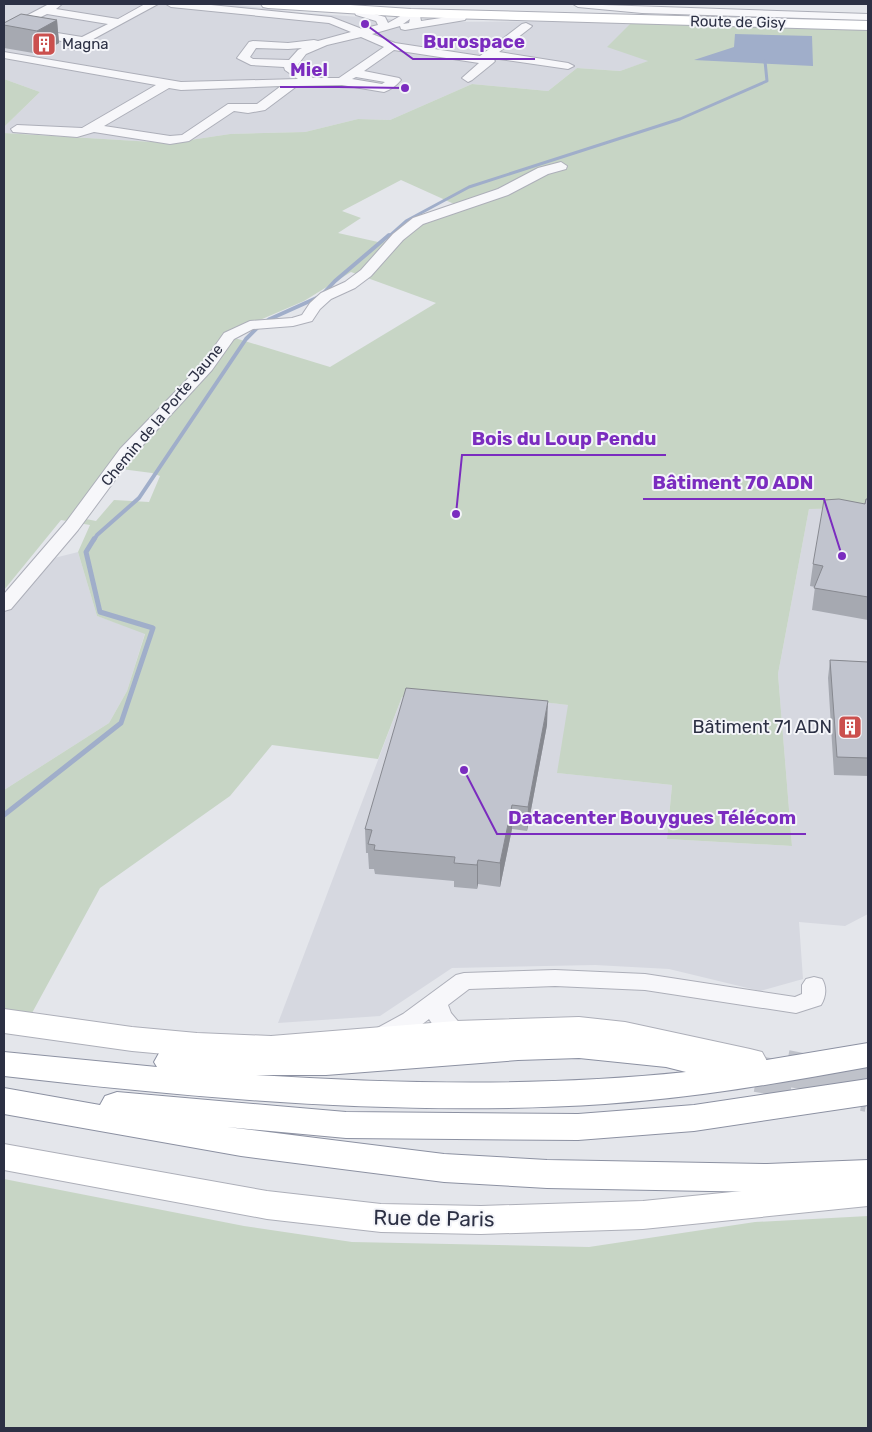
<svg xmlns="http://www.w3.org/2000/svg" width="872" height="1432" viewBox="0 0 872 1432" font-family="Rubik,sans-serif">
	<rect width="100%" height="100%" fill="#e4e6eb"/>
	<path fill="#d6d8e0" d="M4 4H229L305 13 429 22 633 21 649 61 620 71 577 68 548 91 472 84 390 120 358 119 305 132 230 134 170 143 4 133V127L40 92 4 79Z
		M868 508V914L845 926 799 922 803 979 760 991 669 969 595 965 452 968 380 1016 278 1023 402 697 467 704 472 694 569 705 558 773 672 785 667 839 792 846 778 674 809 509Z
		M78 552 97 616 145 633 127 691 109 723 4 790V610L54 558Z"/>
	<path fill="#c7d5c5" fill-rule="evenodd" d="M633 21 837 25 868 28V508L809 509 778 674 792 846 667 839 672 785 557 773 568 705 473 694 467 704 402 697 378 759 272 745 230 796 100 888 32 1013 4 1009V790L109 723 127 691 145 634 97 616 78 552 90 525 61 520 4 590V133L170 143 230 134 305 132 358 119 390 120 472 84 548 91 577 68 620 71 648 61 607 47ZM401 180 463 208 425 222 402 240 378 242 338 233 361 218 342 211ZM351 272 436 303 330 367 225 335 304 301ZM121 469 152 473 160 476 149 502 114 500 96 521 81 518Z
		M4 79 40 92 4 127Z
		M4 1179 244 1226 352 1242 589 1247 755 1222 868 1216V1428H4Z"/>
	<path fill="#a0aeca" d="M735 34 812 36 813 66 694 60 734 47Z"/>
	<g fill="none" stroke-linecap="round" stroke-linejoin="round">
		<path stroke="#a0aeca" stroke-width="3" d="M388 237 406 221 469 187 680 119 767 81 765 61"/>
		<path stroke="#a0aeca" stroke-width="4" d="M94 540 97 535 139 498 246 339 258 327 270 319 321 296 335 281 389 235"/>
		<path stroke="#a0aeca" stroke-width="5" d="M4 815 121 723 153 628 100 612 86 552 94 539"/>
		<path stroke="#bfc2ca" stroke-width="36" stroke-dasharray="36 18" stroke-linecap="butt" d="M786 1068 868 1084"/>
		<path stroke="#bfc2ca" stroke-width="36" stroke-dasharray="36 18" stroke-linecap="butt" d="M757 1074 868 1094"/>
		<g stroke="#adafb9" stroke-width="2">
			<path id="street" d="M49 4H62L56 9 118 19 145 4H158L73 50 67 47 73 43 9 32 4 29 5 27ZM47 14 108 24 82 37 20 27Z
				M166 4H201L331 17 362 29 378 25 376 21 356 15 355 13 360 10 385 17 388 23 411 10 420 16 421 21 461 15 466 18 465 20 405 30 401 29 400 26 372 34 395 43 480 56 522 24 526 23 532 26 530 28 499 52 568 63 574 66 568 69 492 58 495 61 493 63 472 80 468 82 462 78 479 63 394 50 364 71 399 78 401 80C397 85 390 90 384 92L342 85 297 86 265 110 248 113 234 111 189 141 170 144 94 132 77 137 13 132 11 129 17 125 82 128 156 85 4 58V52L181 82 298 79 285 70 284 67 251 65 237 58 249 42 253 41 288 43 314 40 318 41 351 32 329 23 171 7ZM410 19 409 23 403 24ZM361 37 384 47 339 78H313L296 67 306 54 327 45ZM256 48 288 49 302 48 298 50 289 60 253 59 250 57ZM356 77 385 82 382 84 352 79ZM281 86 257 104H228L182 135 170 136 104 126 169 88 181 90Z
				M573 4 868 14V20L642 13 578 7Z
				M561 162 567 166 566 169 548 174 508 195 423 224 403 240 371 276 355 288 331 299 320 309 312 321 293 326 253 329 234 339 212 370 132 457 78 530 11 609 4 611V594L66 522 120 449 202 364 224 333 250 321 292 318 302 315 310 303 321 293 345 282 361 270 393 234 413 218 498 189 538 168Z
				M555 970 645 974 795 997 802 994V985L806 979 814 977 822 979C827 987 826 997 821 1005L796 1013 645 990 555 986 469 989 448 1005 451 1013 468 1033 465 1039C449 1044 437 1032 429 1019 414 1030 390 1050 370 1044L367 1038 370 1032 403 1014 456 975 464 973Z"/>
		</g>
		<g stroke="#adafb9" stroke-width="2">
			<path id="secondary" d="M261 4H335L411 9 868 21V30L411 17 268 8 263 7Z
				M4 1009 132 1027 197 1033 271 1036 456 1021 579 1017 625 1022 750 1049 762 1052 767 1061 762 1070 750 1073 625 1046 579 1041 456 1045 271 1060 197 1057 132 1051 4 1033Z
				M4 1144 267 1191 381 1204 481 1206 643 1201 868 1178V1206L643 1229 481 1234 381 1232 267 1219 4 1170Z"/>
		</g>
		<g stroke="#8c91a2" stroke-width="2">
			<path id="highway" d="M579 1034 666 1043 726 1057 731 1066 868 1043V1067C781 1083 694 1098 605 1104 405 1117 203 1099 4 1076V1052L157 1067 154 1062 159 1053 171 1050 326 1051 518 1036ZM579 1058 666 1067 686 1072C543 1087 399 1084 256 1075H326L518 1060Z
				M868 1079V1105L694 1131 578 1140 346 1138 227 1127 444 1154 547 1160 767 1164 868 1160V1188L767 1192 547 1188 444 1182 241 1156 4 1114V1088L100 1105 105 1096 117 1092 346 1112 578 1114 694 1105Z"/>
		</g>
		<use href="#street" fill="#f7f7fa" fill-rule="evenodd"/>
		<use href="#secondary" fill="#fff" fill-rule="evenodd"/>
		<use href="#highway" fill="#fff" fill-rule="evenodd"/>
	</g>
	<path fill="#a6a9b1" d="M57 20 59 43 39 54 4 48V23Z
		M868 499V620L812 610 815 587 810 586 813 564Z
		M830 660 868 662V776L834 775 828 678Z
		M547 725 527 831 512 829 500 887 478 884 477 889 454 887V881L375 874 374 869H369L368 853H366L365 829Z"/>
	<path fill="#878990" d="M57 20 59 43 39 54 37 31Z
		M548 701 547 725 527 831 528 807Z
		M512 805V829L500 887V863Z
		M478 860V884L477 889V865Z"/>
	<path fill="#c1c4ce" stroke="#878990" d="M21 14 57 20 37 31 4 25V23Z
		M839 499 865 504 866 499H868V597L814 588 823 566 813 564 824 500Z
		M830 660 868 662V758L837 757Z
		M406 688 548 701 528 807 512 805 500 863 478 860 477 865 454 863 455 857 374 850 375 845 368 844 372 830 365 829Z"/>
	<defs>
		<g id="building-square" transform="scale(1.25)"><rect x="-9" y="-9" width="18" height="18" rx="4" fill="#cb504e" stroke="#f4f5f9"/><path d="M-4-6H4V6H1V3H-1V6H-4ZM-2.5-4.3h1.7v1.8h-1.7ZM.8-4.3h1.7v1.8H.8ZM-2.5-1h1.7V.8h-1.7ZM.8-1h1.7V.8H.8Z" fill="#fff"/></g>
	</defs>
	<g fill-rule="evenodd">
		<use href="#building-square" x="44" y="44"/>
		<use href="#building-square" x="850" y="727"/>
	</g>
	<g text-anchor="middle" dominant-baseline="central" stroke-width="4" stroke-linejoin="round" paint-order="stroke">
		<g font-size="15" fill="#2c3044" stroke="#f4f5f9">
			<text transform="translate(738 22) rotate(1)">Route de Gisy</text>
			<text transform="translate(162 415) rotate(-50)">Chemin de la Porte Jaune</text>
		</g>
		<g font-size="15" fill="#2c3044" stroke="#f4f5f9" text-anchor="start">
			<text x="62" y="44">Magna</text>
		</g>
		<g font-size="18" fill="#2c3044" stroke="#f4f5f9" text-anchor="end">
			<text x="832" y="727">Bâtiment 71 ADN</text>
		</g>
		<g font-size="21" fill="#2c3044" stroke="#f4f5f9">
			<text transform="translate(434 1218) rotate(1)">Rue de Paris</text>
		</g>
	</g>
	<path fill="none" stroke="#7b2cbf" stroke-width="2" d="M365 24L413 59H535M405 88L338 87H280M456 514L462 455H666M842 556L824 499H643M464 770L497 834H806"/>
	<g fill="#7b2cbf" stroke="#f4f5f9" stroke-width="2">
		<circle cx="365" cy="24" r="5"/>
		<circle cx="405" cy="88" r="5"/>
		<circle cx="456" cy="514" r="5"/>
		<circle cx="842" cy="556" r="5"/>
		<circle cx="464" cy="770" r="5"/>
	</g>
	<g font-size="19" text-anchor="middle" font-weight="bold" fill="#7b2cbf" stroke="#f4f5f9" stroke-width="4" stroke-linejoin="round" paint-order="stroke">
		<text x="474" y="48">Burospace</text>
		<text x="309" y="76">Miel</text>
		<text x="564" y="445">Bois du Loup Pendu</text>
		<text x="733" y="489">Bâtiment 70 ADN</text>
		<text x="652" y="824">Datacenter Bouygues Télécom</text>
	</g>
	<rect width="872" height="1432" fill="none" stroke="#2c3044" stroke-width="10"/>
</svg>
